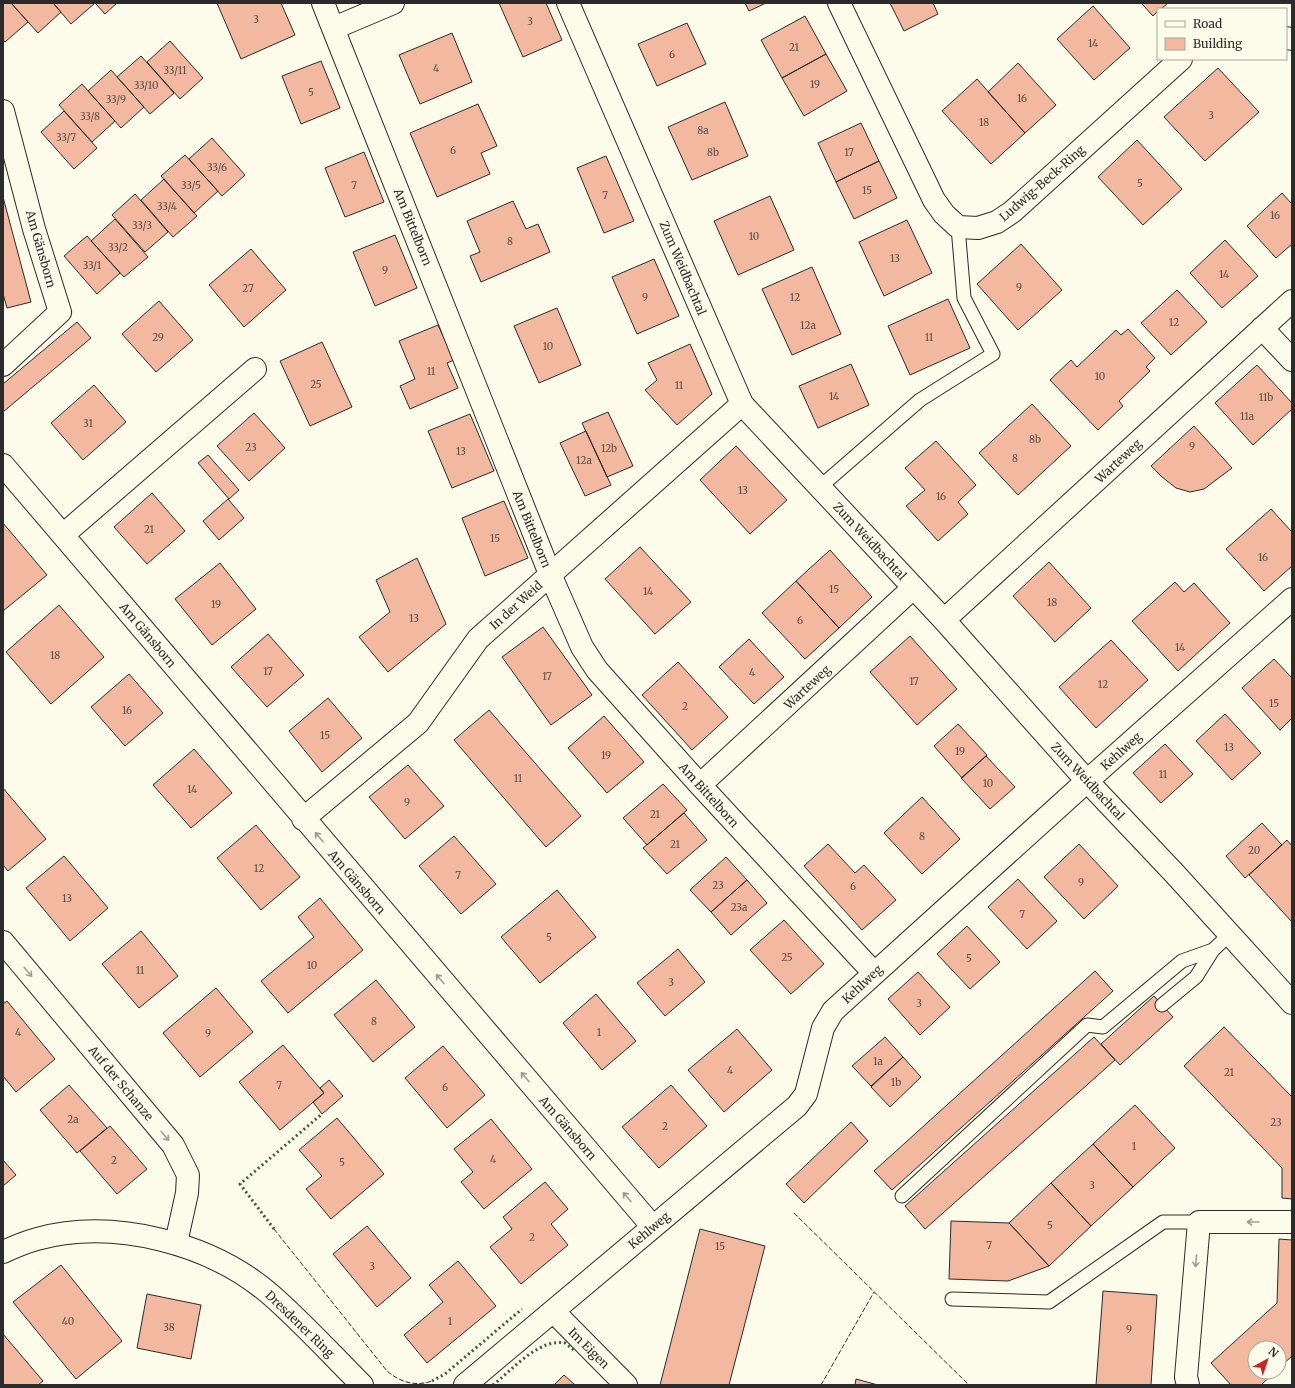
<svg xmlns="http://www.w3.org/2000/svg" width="1295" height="1388" viewBox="0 0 1295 1388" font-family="Merriweather,serif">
	<rect width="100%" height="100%" fill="#fdfbea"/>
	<path fill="#f2b8a0" stroke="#2b2b2b" d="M3 3H11L28 22 5 42 3 40Z
		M11 3H53L61 12 38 33Z
		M53 3H95L71 24Z
		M95 3H117L105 14Z
		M217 3H281L295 35 241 59Z
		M499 3H546L562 40 523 57Z
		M745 3H766L749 11Z
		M890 3H933L938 14 904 31Z
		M1141 3H1168L1161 9H1158V11L1153 16Z
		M1093 6 1130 48 1094 80 1057 39Z
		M805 16 826 54 782 78 761 40Z
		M687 23 706 64 657 86 638 44Z
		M452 33 472 82 420 104 399 55Z
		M170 41 203 78 180 99 147 62Z
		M826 54 847 91 804 116 782 78Z
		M141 56 174 93 150 114 117 77Z
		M321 61 340 108 301 124 282 76Z
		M1018 63 1056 105 1025 133 988 92Z
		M1218 68 1259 112 1205 161 1164 117Z
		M111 70 144 107 121 128 88 91Z
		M977 79 1025 133 991 164 942 111Z
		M82 84 115 121 92 142 59 105Z
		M725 102 748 156 692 180 668 127Z
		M478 104 497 146 481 153 490 174 437 197 410 133Z
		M64 111 97 148 74 169 41 132Z
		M861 123 879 161 836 182 818 143Z
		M212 138 245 175 222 196 189 159Z
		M1137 140 1182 189 1143 225 1098 177Z
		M364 152 384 202 345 217 325 168Z
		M185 155 218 191 194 213 161 176Z
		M606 156 634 221 604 233 577 168Z
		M879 161 897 198 854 219 836 182Z
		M164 179 197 216 173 237 141 200Z
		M1282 193 1292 204V244L1276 258 1247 226Z
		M135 194 168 232 145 252 112 215Z
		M770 196 794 250 738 275 714 221Z
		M3 197 31 302 7 308 3 294Z
		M513 201 526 229 538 224 550 252 481 282 470 256 480 252 467 221Z
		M115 219 148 257 124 277 91 241Z
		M907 220 932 273 884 296 859 242Z
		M395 235 417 288 375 306 353 252Z
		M87 236 120 273 97 294 64 256Z
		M1225 240 1258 276 1222 308 1190 273Z
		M1021 244 1062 290 1018 330 977 284Z
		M251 249 286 290 244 327 209 285Z
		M654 259 679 316 637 334 612 277Z
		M812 267 841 334 792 355 762 289Z
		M1177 290 1207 322 1171 355 1141 323Z
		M948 299 970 348 910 375 888 326Z
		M159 301 193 340 156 372 122 334Z
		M557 308 581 365 539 383 514 326Z
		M77 322 91 338 3 412V384Z
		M438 325 454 360 447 363 458 388 410 409 400 386 415 379 399 341Z
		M1128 329 1155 358 1146 367 1150 371 1119 401 1123 406 1098 430 1050 380 1071 360 1077 367 1116 330 1121 335Z
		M322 342 352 407 310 426 280 361Z
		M690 344 712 394 677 425 645 390 657 380 648 363Z
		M851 364 869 405 818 428 799 386Z
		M1257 365 1292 403V409L1253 445 1215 403Z
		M94 385 126 422 83 460 51 423Z
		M1032 404 1071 446 1018 495 979 453Z
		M608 412 633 466 607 477 582 423Z
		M254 413 285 448 249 481 217 446Z
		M470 414 494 471 452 488 428 431Z
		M1194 426 1232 468 1204 489 1190 492 1176 488 1162 477 1151 466Z
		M586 431 611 485 585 496 560 443Z
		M936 441 976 485 958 502 968 514 938 541 906 506 925 490 905 468Z
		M736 446 787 500 750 534 700 480Z
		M208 455 239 490 229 499 198 463Z
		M152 493 185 531 147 564 114 527Z
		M228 499 244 518 219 540 203 521Z
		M504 501 528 558 485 576 462 518Z
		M1271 509 1292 532V566L1264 591 1226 549Z
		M3 523 47 575 3 611Z
		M640 547 691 602 655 634 605 579Z
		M830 550 872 597 839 628 796 581Z
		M417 558 446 624 388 672 359 637 390 612 376 580Z
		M1049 562 1091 608 1055 642 1013 596Z
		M220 563 256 609 212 645 175 599Z
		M796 581 839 628 805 659 762 613Z
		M1175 582 1184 592 1194 583 1230 623 1178 671 1132 621Z
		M59 605 104 657 51 704 6 652Z
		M543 627 592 695 551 725 502 657Z
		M268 634 304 675 267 707 231 667Z
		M910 636 957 689 917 725 870 672Z
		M749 639 784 677 754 704 719 667Z
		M1111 640 1148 680 1096 728 1059 687Z
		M1274 659 1292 678V718L1280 730 1242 688Z
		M678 662 728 717 692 750 642 695Z
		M129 674 163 713 125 746 91 707Z
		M328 698 362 738 322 772 289 731Z
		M489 710 581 816 546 847 454 740Z
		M1225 714 1261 753 1232 780 1196 741Z
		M604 716 644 762 607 793 568 748Z
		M958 724 987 755 962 778 934 746Z
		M1165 744 1193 774 1161 803 1133 773Z
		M194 749 232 793 191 828 153 785Z
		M986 756 1015 787 990 809 961 778Z
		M408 765 444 806 405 839 369 797Z
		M663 784 687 810 647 845 623 818Z
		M3 788 46 839 8 871 3 865Z
		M922 797 960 839 922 874 884 833Z
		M684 813 707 840 667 874 643 848Z
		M1262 823 1282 845 1245 878 1226 856Z
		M256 825 300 877 261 910 217 858Z
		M454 836 496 884 461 914 419 866Z
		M1287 840 1292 846V922L1249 875Z
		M828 844 855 873 864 865 896 900 862 930 804 866Z
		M1079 844 1118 886 1084 919 1044 877Z
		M64 856 108 908 70 941 26 888Z
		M726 857 747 880 711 912 690 890Z
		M1018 879 1057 921 1027 949 988 907Z
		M747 880 767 903 731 935 711 912Z
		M557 890 596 937 540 983 501 937Z
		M320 898 363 950 288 1013 261 981 314 937 298 917Z
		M784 920 824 964 791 994 750 950Z
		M967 926 1000 962 970 989 937 954Z
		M141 931 178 976 139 1008 102 964Z
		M678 949 705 982 665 1016 637 983Z
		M1095 971 1113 991 892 1190 874 1171Z
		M918 972 950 1007 920 1035 888 999Z
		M376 980 415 1027 373 1062 334 1015Z
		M216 988 253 1032 200 1077 163 1033Z
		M596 994 636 1041 602 1070 563 1023Z
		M1154 996 1173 1017 1120 1065 1101 1044Z
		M7 1001 55 1059 16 1092 3 1076V1004Z
		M1224 1027 1292 1097V1199L1282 1198V1168L1184 1066Z
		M737 1029 772 1070 724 1112 688 1070Z
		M885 1037 903 1057 871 1086 852 1066Z
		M1094 1037 1115 1060 925 1229 905 1206Z
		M283 1045 324 1093 280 1130 239 1082Z
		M443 1046 485 1095 447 1128 405 1078Z
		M903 1057 921 1077 890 1107 871 1087Z
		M329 1080 343 1096 322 1114 313 1102 324 1093 320 1088Z
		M69 1085 107 1128 77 1153 40 1110Z
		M671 1085 707 1126 659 1168 622 1127Z
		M1135 1105 1175 1148 1133 1187 1093 1144Z
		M337 1118 384 1174 331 1219 306 1189 322 1176 299 1150Z
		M491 1119 532 1169 484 1209 461 1182 473 1172 454 1149Z
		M851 1122 868 1141 804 1203 786 1184Z
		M110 1126 147 1169 117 1194 80 1151Z
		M1093 1144 1133 1187 1091 1226 1051 1183Z
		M3 1160 16 1175 3 1186Z
		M545 1182 568 1209 551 1224 568 1245 521 1284 490 1247 512 1229 503 1217Z
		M1051 1183 1091 1226 1049 1266 1009 1223Z
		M951 1221 1009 1223 1049 1266 1008 1281 949 1279Z
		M367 1226 411 1278 377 1307 333 1254Z
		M700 1229 765 1246 729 1385H660Z
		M1279 1239 1292 1240V1356L1279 1368V1348H1255V1372H1275L1261 1385H1231L1211 1363 1277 1303Z
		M458 1261 496 1306 427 1363 404 1335 443 1302 429 1285Z
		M61 1265 122 1341 76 1379 13 1302Z
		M1103 1291 1157 1295 1151 1385H1096Z
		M147 1294 201 1305 191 1359 137 1348Z
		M3 1334 43 1381 38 1385H3Z
		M564 1375 575 1385H554Z
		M856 1379 878 1385H855Z"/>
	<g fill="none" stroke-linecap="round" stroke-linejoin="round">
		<g stroke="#2b2b2b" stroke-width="15">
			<path id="lane" d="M820 487 920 400 993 354 964 298 958 227
				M1162 1005 1196 977 1213 950
				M902 1196 1087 1025 1103 1027 1182 961 1213 950 1230 934
				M952 1299 1049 1302 1163 1222H1199"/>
		</g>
		<g stroke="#2b2b2b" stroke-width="24">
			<path id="street" d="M323 3 550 574 582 647 597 670 700 785 874 973
				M568 3 742 404 944 620 1087 781 1175 874 1292 1003
				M839 3 934 200 944 214 958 227 978 228 997 222 1012 212 1181 59
				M334 28 393 3
				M1286 38 1292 39
				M3 111 34 229 60 312 3 365
				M1262 328 1292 360
				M3 465 653 1227
				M63 535 255 369
				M944 620 1292 301
				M700 785 913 588
				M303 819 418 723 478 639 742 404
				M3 942 173 1145 188 1175 187 1193 176 1243
				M553 1311 626 1385
				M465 1385 797 1106 806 1094 823 1028 833 1011 1087 781 1292 599
				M1188 1385 1186 1377 1199 1222H1292"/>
		</g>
		<g stroke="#2b2b2b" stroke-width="24">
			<path id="secondary" d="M3 1252C14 1247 26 1242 37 1239 114 1218 211 1243 271 1295 303 1323 332 1355 362 1385"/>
		</g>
		<use href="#lane" stroke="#fdfbea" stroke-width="13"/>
		<use href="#street" stroke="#fdfbea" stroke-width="22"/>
		<use href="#secondary" stroke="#fdfbea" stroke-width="22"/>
		<path stroke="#34623c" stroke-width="3" stroke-dasharray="2 3" stroke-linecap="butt" d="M274 1229 240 1184 322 1114
			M432 1381 445 1374 522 1309
			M493 1385C512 1370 539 1338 565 1343L574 1350"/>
		<path stroke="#2b2b2b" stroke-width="1" stroke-dasharray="5 2" stroke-linecap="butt" d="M794 1213 969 1385
			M274 1229 387 1371C400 1382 415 1387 432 1381
			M821 1385 874 1292"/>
	</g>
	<defs><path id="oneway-shaft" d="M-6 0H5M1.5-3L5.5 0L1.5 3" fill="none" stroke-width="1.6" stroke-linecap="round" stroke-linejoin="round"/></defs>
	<g stroke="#9e9d94">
		<use href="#oneway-shaft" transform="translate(319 837) rotate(-131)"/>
		<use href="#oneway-shaft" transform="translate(28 972) rotate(50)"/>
		<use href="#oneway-shaft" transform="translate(440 979) rotate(-131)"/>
		<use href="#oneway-shaft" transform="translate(525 1077) rotate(-131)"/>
		<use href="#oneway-shaft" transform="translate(165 1136) rotate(50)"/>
		<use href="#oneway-shaft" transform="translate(627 1197) rotate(-131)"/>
		<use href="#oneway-shaft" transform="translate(1253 1222) rotate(-180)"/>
		<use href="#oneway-shaft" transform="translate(1196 1261) rotate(95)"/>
	</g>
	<g text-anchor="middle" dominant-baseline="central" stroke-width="3" stroke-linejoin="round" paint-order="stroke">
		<g font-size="10" fill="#5d4e48">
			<text x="256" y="19">3</text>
			<text x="530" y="21">3</text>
			<text x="1093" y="43">14</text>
			<text x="794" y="47">21</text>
			<text x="672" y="54">6</text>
			<text x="436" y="68">4</text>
			<text x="175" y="70">33/11</text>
			<text x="815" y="84">19</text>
			<text x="146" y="85">33/10</text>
			<text x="311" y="92">5</text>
			<text x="1022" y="98">16</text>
			<text x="116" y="99">33/9</text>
			<text x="1211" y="115">3</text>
			<text x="90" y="116">33/8</text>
			<text x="984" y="122">18</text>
			<text x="703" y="130">8a</text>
			<text x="66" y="137">33/7</text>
			<text x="453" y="150">6</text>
			<text x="713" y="152">8b</text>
			<text x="849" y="152">17</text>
			<text x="217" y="167">33/6</text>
			<text x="1140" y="183">5</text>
			<text x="191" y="185">33/5</text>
			<text x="354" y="185">7</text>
			<text x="867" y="190">15</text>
			<text x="605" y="195">7</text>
			<text x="167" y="206">33/4</text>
			<text x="1275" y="215">16</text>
			<text x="142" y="225">33/3</text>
			<text x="754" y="236">10</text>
			<text x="510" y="241">8</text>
			<text x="118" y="247">33/2</text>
			<text x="895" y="258">13</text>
			<text x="92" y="265">33/1</text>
			<text x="385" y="270">9</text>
			<text x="1224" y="274">14</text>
			<text x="1019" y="287">9</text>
			<text x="248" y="288">27</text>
			<text x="645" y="297">9</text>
			<text x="795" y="297">12</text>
			<text x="1174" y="322">12</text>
			<text x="808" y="325">12a</text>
			<text x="158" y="337">29</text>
			<text x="929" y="337">11</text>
			<text x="548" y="346">10</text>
			<text x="431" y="371">11</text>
			<text x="1100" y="376">10</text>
			<text x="316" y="384">25</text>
			<text x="679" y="385">11</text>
			<text x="834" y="396">14</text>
			<text x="1266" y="397">11b</text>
			<text x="1247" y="416">11a</text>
			<text x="88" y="423">31</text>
			<text x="1035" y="439">8b</text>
			<text x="1192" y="446">9</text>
			<text x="251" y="447">23</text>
			<text x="609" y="448">12b</text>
			<text x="461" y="451">13</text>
			<text x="1015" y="458">8</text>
			<text x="584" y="460">12a</text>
			<text x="743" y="490">13</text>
			<text x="941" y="496">16</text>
			<text x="149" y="529">21</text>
			<text x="495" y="538">15</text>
			<text x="1263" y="557">16</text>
			<text x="834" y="589">15</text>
			<text x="648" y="591">14</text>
			<text x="1052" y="602">18</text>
			<text x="216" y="604">19</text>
			<text x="414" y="618">13</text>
			<text x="800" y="620">6</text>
			<text x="1180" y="647">14</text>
			<text x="55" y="655">18</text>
			<text x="268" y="671">17</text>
			<text x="752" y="672">4</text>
			<text x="547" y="676">17</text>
			<text x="914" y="681">17</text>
			<text x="1103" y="684">12</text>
			<text x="1274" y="703">15</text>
			<text x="685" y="706">2</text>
			<text x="127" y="710">16</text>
			<text x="325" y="735">15</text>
			<text x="1229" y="747">13</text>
			<text x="960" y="751">19</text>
			<text x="606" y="755">19</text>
			<text x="1163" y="774">11</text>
			<text x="518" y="778">11</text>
			<text x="988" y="783">10</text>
			<text x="192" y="789">14</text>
			<text x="407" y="802">9</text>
			<text x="655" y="814">21</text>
			<text x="922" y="836">8</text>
			<text x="675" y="844">21</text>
			<text x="1254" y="850">20</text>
			<text x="259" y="868">12</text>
			<text x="458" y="875">7</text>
			<text x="1081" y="882">9</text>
			<text x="718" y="885">23</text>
			<text x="853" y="886">6</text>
			<text x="67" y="898">13</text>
			<text x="739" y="907">23a</text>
			<text x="1022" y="914">7</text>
			<text x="549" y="937">5</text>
			<text x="787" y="957">25</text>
			<text x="969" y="958">5</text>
			<text x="312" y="965">10</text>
			<text x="140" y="970">11</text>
			<text x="671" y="982">3</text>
			<text x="919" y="1003">3</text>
			<text x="374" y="1021">8</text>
			<text x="18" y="1032">4</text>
			<text x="599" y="1032">1</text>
			<text x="208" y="1033">9</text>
			<text x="878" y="1061">1a</text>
			<text x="730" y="1070">4</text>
			<text x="1229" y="1072">21</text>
			<text x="896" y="1082">1b</text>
			<text x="279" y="1085">7</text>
			<text x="445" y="1087">6</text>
			<text x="73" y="1119">2a</text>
			<text x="1276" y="1122">23</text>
			<text x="665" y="1126">2</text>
			<text x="1134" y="1146">1</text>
			<text x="493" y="1159">4</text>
			<text x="114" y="1160">2</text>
			<text x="342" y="1162">5</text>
			<text x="1092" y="1185">3</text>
			<text x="1050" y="1225">5</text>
			<text x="532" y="1237">2</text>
			<text x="989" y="1245">7</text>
			<text x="720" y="1246">15</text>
			<text x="372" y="1266">3</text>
			<text x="68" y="1321">40</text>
			<text x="450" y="1321">1</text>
			<text x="169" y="1327">38</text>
			<text x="1129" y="1329">9</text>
		</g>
		<g font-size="12" fill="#2b2b2b" stroke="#fdfbea">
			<text transform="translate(1042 183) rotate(-41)">Ludwig-Beck-Ring</text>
			<text transform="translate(413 227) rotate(68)">Am Bittelborn</text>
			<text transform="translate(41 249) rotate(74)">Am Gänsborn</text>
			<text transform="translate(683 268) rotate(67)">Zum Weidbachtal</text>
			<text transform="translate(1118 461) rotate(-43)">Warteweg</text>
			<text transform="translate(532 529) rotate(68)">Am Bittelborn</text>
			<text transform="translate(870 541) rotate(47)">Zum Weidbachtal</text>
			<text transform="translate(516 605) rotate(-42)">In der Weid</text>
			<text transform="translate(148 635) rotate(50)">Am Gänsborn</text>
			<text transform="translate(807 687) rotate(-43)">Warteweg</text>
			<text transform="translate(1121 751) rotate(-42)">Kehlweg</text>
			<text transform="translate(1088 781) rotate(47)">Zum Weidbachtal</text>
			<text transform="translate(709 795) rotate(48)">Am Bittelborn</text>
			<text transform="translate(357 882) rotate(49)">Am Gänsborn</text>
			<text transform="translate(862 984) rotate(-43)">Kehlweg</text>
			<text transform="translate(121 1083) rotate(50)">Auf der Schanze</text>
			<text transform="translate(568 1128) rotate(49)">Am Gänsborn</text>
			<text transform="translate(649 1230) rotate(-40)">Kehlweg</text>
			<text transform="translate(300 1324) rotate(44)">Dresdener Ring</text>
			<text transform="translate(589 1348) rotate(45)">Im Eigen</text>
		</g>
	</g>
	<rect width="1295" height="1388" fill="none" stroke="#2b2b2b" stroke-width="8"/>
	<rect x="1157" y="8" width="130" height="52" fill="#fdfbea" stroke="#a9a89e"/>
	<rect x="1165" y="21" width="20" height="6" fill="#fdfbea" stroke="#a9a89e"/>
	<text x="1193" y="28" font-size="12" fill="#2b2b2b">Road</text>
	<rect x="1165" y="38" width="20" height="12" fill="#f2b8a0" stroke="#a9a89e"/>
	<text x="1193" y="48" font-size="12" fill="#2b2b2b">Building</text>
	<g transform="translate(1267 1360) rotate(40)"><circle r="19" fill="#fdfbea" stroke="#a9a89e"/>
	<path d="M0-3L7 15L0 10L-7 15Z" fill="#c62828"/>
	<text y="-6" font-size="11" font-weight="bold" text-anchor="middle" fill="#2b2b2b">N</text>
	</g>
</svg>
